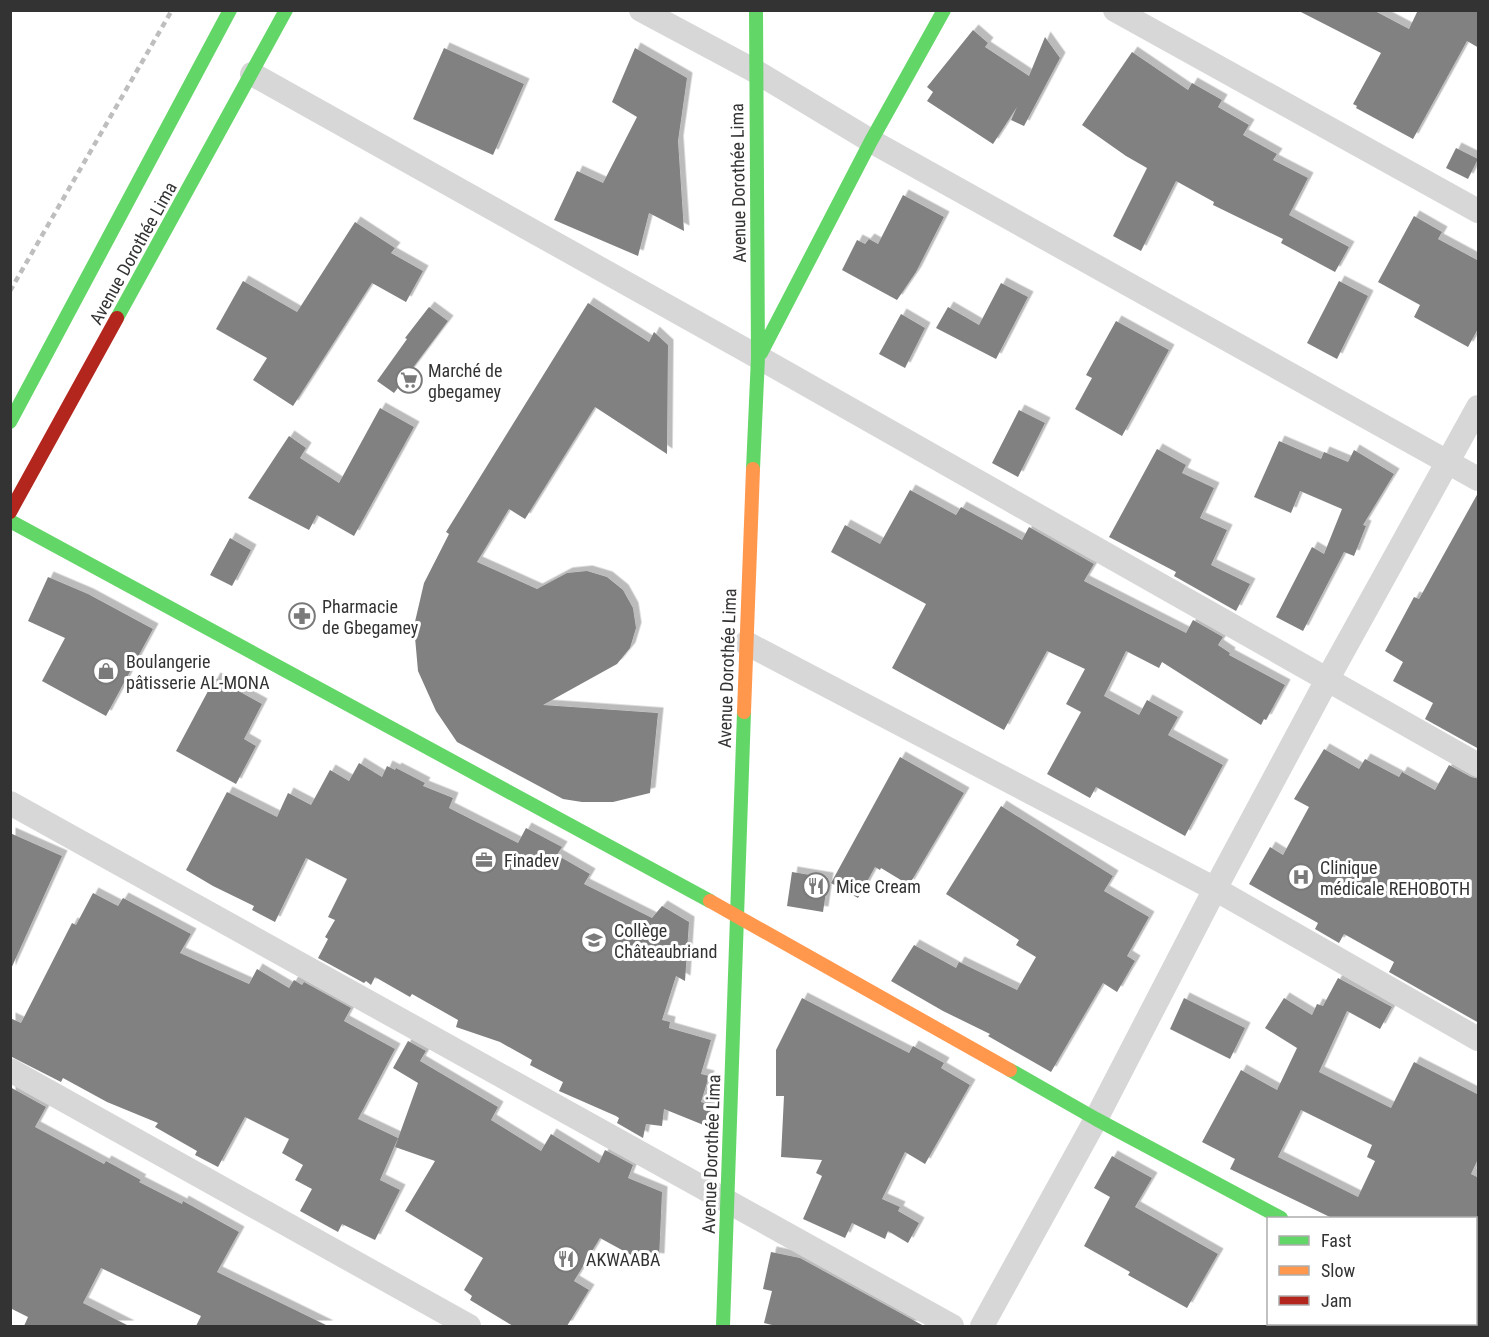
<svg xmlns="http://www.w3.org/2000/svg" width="1489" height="1337" viewBox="0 0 1489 1337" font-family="'Roboto Condensed',sans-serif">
	<defs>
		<filter id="shadow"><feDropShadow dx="5.5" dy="-5.5" stdDeviation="0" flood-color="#0004"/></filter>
	</defs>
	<rect width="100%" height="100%" fill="#fff"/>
	<path fill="#818181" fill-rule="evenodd" filter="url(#shadow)" d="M1297 10H1373L1409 29 1418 10H1479V48L1467 41 1413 139 1356 108 1357 106 1353 104 1381 53Z
		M973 30 988 43 985 47 1029 76 1045 37 1060 58 1024 126 1011 120 1017 107 993 144 927 101 933 92 927 87Z
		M444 48 524 84 493 155 413 119Z
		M635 48 687 78 678 141 684 231 649 213 638 256 554 220 577 171 603 183 637 117 612 102Z
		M1132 52 1188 90 1192 83 1222 100 1218 107 1249 125 1243 135 1277 154 1273 160 1308 178 1289 215 1349 247 1335 272 1281 243 1283 239 1213 205 1214 202 1176 181 1141 251 1113 236 1147 168 1126 156 1082 125Z
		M1456 148 1478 159 1468 179 1446 168Z
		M903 195 944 217 916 272 897 300 842 270 857 240 865 244 869 239 878 244Z
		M1414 216 1442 232 1438 239 1479 261V327L1468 347 1414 317 1420 305 1378 282Z
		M355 222 395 248 391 253 423 271 406 302 372 283 293 406 253 380 267 358 216 329 243 281 297 312Z
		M1339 281 1368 296 1337 359 1307 343Z
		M1001 283 1028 297 996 359 936 328 948 307 979 325Z
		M588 303 649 342 654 332 668 345 667 454 595 407 525 519 509 509 477 562 537 589 567 573 587 571 607 577 623 590 633 608 636 628 630 648 617 664 543 705 658 713 650 793 613 802H582L563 799 457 742 436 711 418 671 414 626 424 583 449 534 446 532Z
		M429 307 448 321 394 393 377 381 407 339 405 338Z
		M901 314 925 328 905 368 879 354Z
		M1116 321 1169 350 1122 436 1075 409 1092 378 1086 375Z
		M380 408 414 427 354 536 317 515 309 530 248 498 289 436 306 448 300 458 339 483Z
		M1019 410 1045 423 1018 477 992 463Z
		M1279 441 1321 459 1324 452 1348 462 1354 450 1394 474 1363 525 1366 526 1354 556 1344 552 1303 631 1276 617 1312 547 1324 554 1342 509 1300 491 1291 513 1254 497Z
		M1157 449 1186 465 1182 473 1214 488 1200 518 1227 530 1211 565 1250 584 1236 611 1174 576 1176 572 1109 537Z
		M910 490 956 515 961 507 1022 540 1029 527 1094 564 1084 581 1186 633 1193 620 1223 637 1218 645 1230 653 1229 655 1285 685 1266 720 1264 719 1261 725 1162 662 1159 668 1126 651 1104 696 1139 715 1147 700 1178 717 1168 735 1223 765 1185 836 1096 787 1090 798 1047 774 1081 712 1066 704 1085 669 1047 651 1004 730 892 668 926 604 831 552 845 525 880 544Z
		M1478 493H1479V749L1425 719 1433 703 1393 681 1403 662 1385 651 1414 597 1419 599Z
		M230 538 251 550 232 586 210 575Z
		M48 577 88 594 153 629 106 716 42 681 65 638 28 621Z
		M215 678 262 704 244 739 256 746 236 784 176 751Z
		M1324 749 1359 769 1365 759 1399 777 1402 772 1435 790 1449 765 1471 777 1479 779V1023L1389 972 1394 962 1344 934 1339 943 1315 929 1318 923 1249 884 1270 847 1283 855 1309 807 1294 799Z
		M900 757 964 793 909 885 881 868 880 870 875 867 858 898 831 883Z
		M359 763 382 777 387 766 395 770 396 768 425 783 423 786 453 798 449 808 518 843 526 828 562 847 557 855 590 874 584 884 652 918 662 906 689 922 685 981 676 976 662 1020 670 1022 669 1028 711 1040 701 1074 709 1076 701 1102 712 1106 706 1126 664 1109 662 1126 646 1124 643 1138 617 1123 619 1118 616 1116 559 1091 563 1082 530 1065 532 1060 500 1042 456 1027 458 1020 412 994 410 997 375 977 371 985 366 981 364 983 318 958 328 939 325 937 335 920 328 917 347 879 306 858 275 922 252 910 254 906 213 886 186 870 227 792 277 817 288 793 311 805 330 770 349 781Z
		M1001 806 1113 876 1104 891 1149 917 1127 956 1135 961 1117 992 1103 983 1051 1072 988 1036 990 1034 943 1011 891 981 914 945 956 968 959 962 1017 990 1036 957 1016 945 1019 940 946 894Z
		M10 833 62 856 10 971Z
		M792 872 828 878 823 912 787 906Z
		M93 893 118 906 123 898 191 934 180 953 249 984 257 969 289 988 294 980 302 985 304 982 351 1008 344 1021 395 1049 358 1119 398 1138 380 1180 400 1190 375 1240 342 1224 338 1232 300 1211 312 1189 295 1180 303 1165 282 1153 289 1139 245 1117 218 1167 195 1155 197 1151 155 1127 158 1123 107 1102 63 1078 61 1082 10 1056V1018L21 1023 72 923 76 925Z
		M1338 978 1392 1007 1380 1029 1347 1011 1319 1072 1391 1108 1414 1062 1479 1095V1157L1471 1174 1479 1178V1218H1332L1230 1169 1235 1159 1202 1142 1241 1070 1277 1090 1297 1048 1265 1028 1284 998 1312 1015 1317 1004 1323 1006ZM1301 1110 1372 1145 1367 1157 1375 1161 1358 1197 1278 1157Z
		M802 998 909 1053 913 1046 944 1063 941 1068 970 1085 925 1164 905 1152 882 1199 900 1207 898 1211 919 1223 908 1243 888 1231 885 1239 852 1223 845 1238 803 1219 822 1176 816 1173 822 1160 781 1157 784 1096H776V1050Z
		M1184 998 1245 1028 1230 1059 1170 1029Z
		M408 1041 426 1051 420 1061 498 1107 491 1120 541 1151 551 1134 599 1163 605 1150 633 1165 628 1178 662 1192 659 1259 631 1255 600 1238 574 1281 589 1290 567 1326H513L470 1300 472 1296 464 1290 483 1258 405 1211 435 1161 395 1147 418 1083 393 1068Z
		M10 1087 46 1107 35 1127 104 1164 106 1161 141 1180 139 1182 182 1204 183 1201 239 1232 217 1272 328 1326H196L201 1316 101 1268 83 1303 129 1326H24L28 1317 10 1308Z
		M1112 1156 1152 1178 1135 1207 1218 1254 1187 1308 1128 1275 1130 1272 1084 1246 1110 1197 1094 1188Z
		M771 1252 800 1258 924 1326H776L764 1323 772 1291 763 1289Z"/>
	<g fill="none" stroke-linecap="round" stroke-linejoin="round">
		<path stroke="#d7d7d7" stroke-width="24" d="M641 10 755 71 871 141 1478 479
			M1115 10 1478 211
			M252 74 758 357 1478 765
			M746 643 1215 889 1478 1039
			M10 803 952 1326
			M10 1070 469 1326
			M1476 1323 1478 1325
			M982 1326 1096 1119 1215 889 1327 680 1478 407"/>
		<path stroke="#63d668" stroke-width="14" d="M117 318 286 10
			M761 353 871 141 944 10
			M10 422 230 10
			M753 469 758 357 756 10
			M10 521 710 901
			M1010 1070 1096 1119 1281 1218
			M723 1326 744 712"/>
		<path stroke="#ff974d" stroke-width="14" d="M744 712 753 469
			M710 901 1010 1070"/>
		<path stroke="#b3261e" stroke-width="14" d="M10 512 117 318"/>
		<path stroke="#bebebe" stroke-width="4.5" stroke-dasharray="6 4.5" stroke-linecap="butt" d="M10 291 172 10"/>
	</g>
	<defs>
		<g id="supermarket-ring" transform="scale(1.35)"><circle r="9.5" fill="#fff" stroke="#7a7a7a" stroke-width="1.5"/><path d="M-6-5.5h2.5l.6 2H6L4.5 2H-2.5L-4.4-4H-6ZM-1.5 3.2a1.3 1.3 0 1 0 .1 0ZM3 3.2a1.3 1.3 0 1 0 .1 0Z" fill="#7a7a7a"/></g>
		<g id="pharmacy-ring" transform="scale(1.35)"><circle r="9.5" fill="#fff" stroke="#7a7a7a" stroke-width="1.5"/><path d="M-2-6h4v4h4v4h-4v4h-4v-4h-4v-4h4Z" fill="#7a7a7a"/></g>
		<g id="shop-ring" transform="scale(1.35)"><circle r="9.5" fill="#fff" stroke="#7a7a7a" stroke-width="1.5"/><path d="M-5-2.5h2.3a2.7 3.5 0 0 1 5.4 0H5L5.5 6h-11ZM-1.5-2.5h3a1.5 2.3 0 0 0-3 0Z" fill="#7a7a7a"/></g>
		<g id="office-ring" transform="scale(1.35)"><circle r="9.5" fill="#fff" stroke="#7a7a7a" stroke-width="1.5"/><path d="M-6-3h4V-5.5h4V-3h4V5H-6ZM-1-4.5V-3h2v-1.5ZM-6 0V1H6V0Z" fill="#7a7a7a"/></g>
		<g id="hospital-ring" transform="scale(1.35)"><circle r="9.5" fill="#fff" stroke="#7a7a7a" stroke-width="1.5"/><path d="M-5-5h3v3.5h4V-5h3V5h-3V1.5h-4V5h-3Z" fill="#7a7a7a"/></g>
		<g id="restaurant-ring" transform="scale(1.35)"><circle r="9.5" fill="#fff" stroke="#7a7a7a" stroke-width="1.5"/><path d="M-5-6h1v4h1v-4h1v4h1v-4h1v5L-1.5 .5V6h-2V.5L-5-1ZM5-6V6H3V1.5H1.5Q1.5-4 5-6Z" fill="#7a7a7a"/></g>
		<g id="school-ring" transform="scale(1.35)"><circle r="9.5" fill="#fff" stroke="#7a7a7a" stroke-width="1.5"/><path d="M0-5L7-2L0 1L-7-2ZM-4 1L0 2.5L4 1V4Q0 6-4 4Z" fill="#7a7a7a"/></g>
	</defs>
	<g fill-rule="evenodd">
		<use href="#supermarket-ring" x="409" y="380"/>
		<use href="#pharmacy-ring" x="302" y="616"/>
		<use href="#shop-ring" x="106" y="671"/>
		<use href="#office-ring" x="484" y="860"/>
		<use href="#hospital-ring" x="1301" y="877"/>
		<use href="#restaurant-ring" x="816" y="886"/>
		<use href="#school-ring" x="594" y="940"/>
		<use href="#restaurant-ring" x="566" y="1259"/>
	</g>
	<g text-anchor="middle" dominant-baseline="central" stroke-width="6" stroke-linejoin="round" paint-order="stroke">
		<g font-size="18" fill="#333" stroke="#fff">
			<text transform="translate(738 183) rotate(-91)">Avenue Dorothée Lima</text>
			<text transform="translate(133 253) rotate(-61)">Avenue Dorothée Lima</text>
			<text transform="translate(727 668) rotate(-88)">Avenue Dorothée Lima</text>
			<text transform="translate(711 1154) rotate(-88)">Avenue Dorothée Lima</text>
		</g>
		<g font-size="18" fill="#333" stroke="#fff" text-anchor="start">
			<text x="428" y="370">Marché de<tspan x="428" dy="21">gbegamey</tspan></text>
			<text x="322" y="606">Pharmacie<tspan x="322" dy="21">de Gbegamey</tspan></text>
			<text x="126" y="661">Boulangerie<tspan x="126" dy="21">pâtisserie AL-MONA</tspan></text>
			<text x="504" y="860">Finadev</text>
			<text x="1320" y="867">Clinique<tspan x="1320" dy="21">médicale REHOBOTH</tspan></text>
			<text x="836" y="886">Mice Cream</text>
			<text x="614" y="930">Collège<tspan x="614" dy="21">Châteaubriand</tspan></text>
			<text x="586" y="1259">AKWAABA</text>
		</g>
	</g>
	<rect width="1489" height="1337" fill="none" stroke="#333333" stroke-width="24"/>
	<rect x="1267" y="1217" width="210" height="108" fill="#ffffff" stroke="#adadad" stroke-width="1.5"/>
	<rect x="1279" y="1236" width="30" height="9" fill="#63d668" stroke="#adadad" stroke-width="1.5"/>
	<text x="1321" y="1247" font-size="18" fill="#333333">Fast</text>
	<rect x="1279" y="1266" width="30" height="9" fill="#ff974d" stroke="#adadad" stroke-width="1.5"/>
	<text x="1321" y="1277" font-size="18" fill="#333333">Slow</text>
	<rect x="1279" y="1296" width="30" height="9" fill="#b3261e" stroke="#adadad" stroke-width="1.5"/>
	<text x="1321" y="1307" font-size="18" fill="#333333">Jam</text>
</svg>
